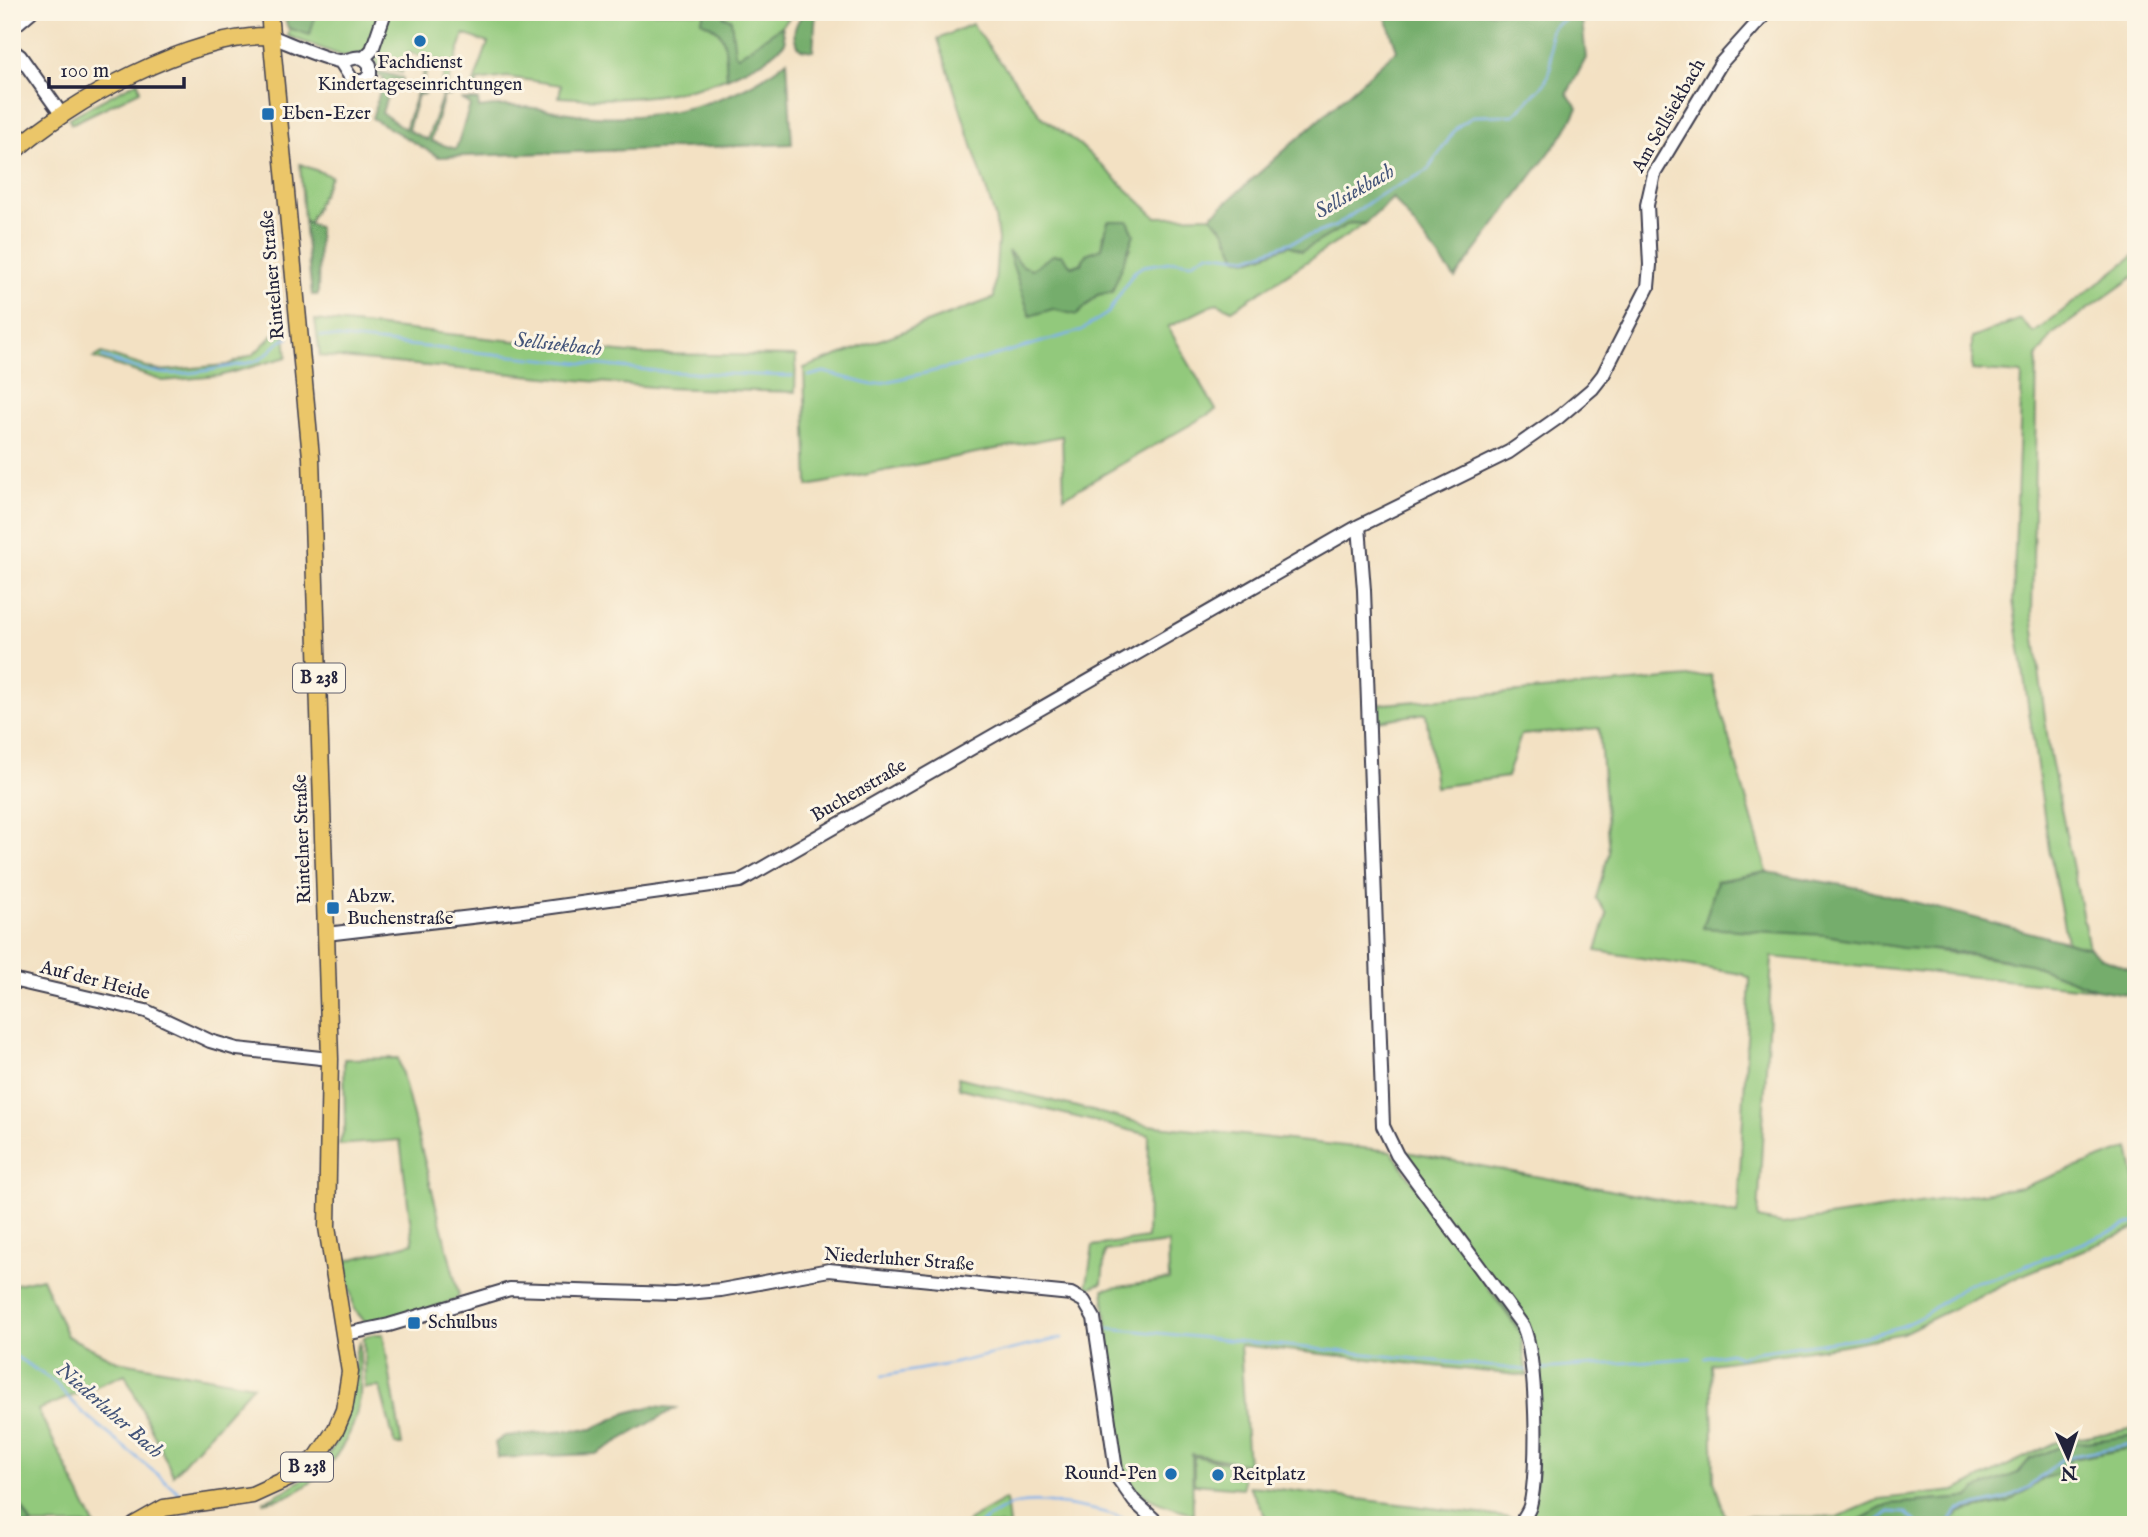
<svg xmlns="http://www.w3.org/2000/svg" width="2148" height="1537" viewBox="0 0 2148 1537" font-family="'IM FELL English',serif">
	<rect width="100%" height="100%" fill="#fcf5e5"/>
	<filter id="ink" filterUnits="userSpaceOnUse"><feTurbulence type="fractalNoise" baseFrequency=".0143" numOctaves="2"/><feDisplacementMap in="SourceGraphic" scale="14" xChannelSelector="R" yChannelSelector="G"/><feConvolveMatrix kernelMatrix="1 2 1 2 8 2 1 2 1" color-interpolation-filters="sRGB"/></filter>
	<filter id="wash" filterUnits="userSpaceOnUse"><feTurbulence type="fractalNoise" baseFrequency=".00686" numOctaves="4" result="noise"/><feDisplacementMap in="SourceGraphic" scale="28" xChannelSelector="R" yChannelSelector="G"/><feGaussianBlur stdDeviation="1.57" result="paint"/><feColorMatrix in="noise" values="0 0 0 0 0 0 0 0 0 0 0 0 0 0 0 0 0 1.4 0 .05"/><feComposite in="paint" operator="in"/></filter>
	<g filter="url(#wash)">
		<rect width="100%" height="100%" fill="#f3e1c3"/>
		<path fill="#92c97c" stroke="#5a765c" stroke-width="2" fill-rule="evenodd" d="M292 12H795L782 26 785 43C723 95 637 103 559 97L561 85 507 77 477 81 476 90 471 91 488 43 464 34 448 83 442 82 447 63 430 59 424 80 422 79 427 58 408 52 402 73 375 65 374 57 358 54 342 56 288 36Z
			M972 24 1042 117 1080 145 1156 217 1211 216 1225 231 1238 258 1250 260 1290 245 1302 251 1350 223 1365 224 1232 310 1217 303 1168 327 1216 410 1064 497 1062 436 808 486 804 368 994 298 998 239 995 217 938 39ZM1103 235 1131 248 1124 256 1112 292 1097 295 1077 315 1053 309 1009 252 1023 266 1032 270 1081 264 1086 254 1102 248Z
			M138 81 140 91 71 124 69 118Z
			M300 164 331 176 309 223 304 220Z
			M2136 254V275L2053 334 2037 356 2032 614 2049 749 2089 948 2067 942 2049 849 2013 601 2022 374 1972 370V338L2020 319 2034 333Z
			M315 320 638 354 796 356 795 392 663 388 320 356Z
			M277 331 285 332 287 357 219 376 163 381 94 358 102 353 159 371 227 365 254 354Z
			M1711 675 1767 872 1717 881 1825 935 2030 964 2096 989 1772 957 1758 1219 1783 1224 2022 1187 2129 1148 2136 1182V1228L2020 1276 1903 1333 1844 1345 1711 1364 1714 1480 1725 1516 1838 1517 1880 1499 1955 1491 2054 1443 2136 1428V1435L2093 1441 2030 1459 2018 1473 1969 1498 1889 1504 1850 1525H1522L1533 1508 1535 1353 1401 1151 1738 1214 1750 978 1742 974 1596 951 1607 914 1596 898 1609 853 1599 728 1521 735 1507 777 1435 787 1426 713 1372 722 1373 705Z
			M398 1058 459 1295 455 1300 404 1318 365 1322 354 1309 345 1261 413 1243 400 1140 339 1145 345 1126 344 1059Z
			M958 1077 1148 1125 1391 1151 1521 1334 1527 1376 1240 1345 1248 1464 1192 1454 1193 1514C1157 1501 1132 1501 1121 1460L1103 1289 1169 1280 1168 1243 1105 1251 1102 1283 1086 1289 1093 1246 1147 1238 1149 1135 959 1088Z
			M42 1278 67 1336 117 1361 253 1385 173 1475 125 1374 38 1410 95 1525H32L12 1490V1285Z
			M374 1334H383L402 1445H395L380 1387 365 1388 364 1337Z
			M360 1342C360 1360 361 1379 360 1396 356 1435 326 1480 289 1495 281 1499 271 1500 263 1502 332 1467 338 1452 354 1378 357 1365 352 1353 360 1342Z
			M2136 1447V1525H1943L1961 1512 2009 1502 2044 1478 2061 1473 2071 1459Z
			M1194 1456 1243 1466V1488L1194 1484Z
			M1249 1486 1262 1487 1512 1518 1508 1525H1270Z
			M1006 1499 1009 1525H965L969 1520Z"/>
		<path fill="#75ad6c" stroke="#4c6854" stroke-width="2" d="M282 12H316L310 35 288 28Z
			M705 12H723L724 17 731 19 735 54 738 56 782 26 785 43 765 60 727 78C724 48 731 33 701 21Z
			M804 12H816L813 51 801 49C789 37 795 24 804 12Z
			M1384 12H1592L1582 20 1586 58 1567 94 1578 108 1565 132 1455 278 1393 198 1365 224 1350 223 1302 251 1289 245 1250 260 1237 258 1225 231 1211 216 1397 50Z
			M787 60 792 144 439 157 372 118 384 78 375 74 376 71 403 78 402 82 392 80 382 113 405 129 417 92 426 94 418 95 408 130 427 140 442 96 435 90 451 96H444L431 141 456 149 470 105 463 100H478L479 108C518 101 556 113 596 116 659 120 738 103 787 60Z
			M304 221 319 228 318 295H312Z
			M1108 221H1128L1134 234 1112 292 1097 295 1077 315 1053 309 1030 316 1008 251 1023 266 1032 269 1053 255H1062L1071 266 1081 264 1086 254 1102 248Z
			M1767 872 1865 889 2089 948 2100 957 2136 971V996L2096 989 2030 964 1952 951 1902 948 1825 935 1703 928 1717 881Z
			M652 1406 676 1408 596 1454 498 1458 495 1443 504 1436 592 1429 626 1413Z
			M2136 1435V1447L2071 1459 2061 1473 2044 1478 2009 1502 1961 1512 1943 1525H1895L1883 1519 1880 1525H1850L1889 1504 1969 1498 1976 1489 2018 1473 2030 1459 2064 1445Z
			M12 1490 32 1525H12Z"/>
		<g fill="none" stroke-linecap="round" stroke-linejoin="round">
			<path stroke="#7fb1eb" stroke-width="2.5" d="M321 336 666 372 792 376
				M102 357C155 375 170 379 226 367 236 365 248 364 258 360 270 355 275 341 289 338
				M809 376 824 372 872 385 965 364 1080 331 1108 313 1134 272 1143 266 1176 261 1191 263 1208 253 1248 258 1336 226 1378 196 1427 171 1457 127 1474 116 1514 115 1545 83 1551 67 1550 32 1553 27 1575 12
				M1108 1328 1526 1370
				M12 1354 53 1381 82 1412 182 1495
				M1705 1358 1730 1353 1741 1357 1755 1352 1863 1337 1902 1326 1921 1317 1969 1283 1997 1277 2136 1222
				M1540 1369 1691 1358
				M882 1376 950 1364 1062 1338
				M188 1515 191 1525
				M978 1525C988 1518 1004 1506 1016 1504 1045 1498 1113 1511 1139 1525
				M1872 1525 1889 1512 1906 1513 1919 1525
				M1945 1525 1959 1510 2006 1499 2029 1487 2063 1458 2136 1443"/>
		</g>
	</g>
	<g filter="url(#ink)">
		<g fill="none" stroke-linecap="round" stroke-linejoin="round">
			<g stroke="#413f4f" stroke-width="16">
				<path id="minor" d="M622 12H623
					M12 28 31 12
					M270 36C284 41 328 61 340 61 352 61 360 51 370 65V75L364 81H353L340 61
					M12 50 20 56 62 115
					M364 58 372 50 385 12
					M1359 526 1364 590 1383 1126 1397 1155 1523 1326C1537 1358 1539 1471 1530 1506 1528 1513 1523 1519 1519 1525
					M326 934 523 911 740 881 1359 526 1509 452 1559 417 1592 389 1603 375 1648 287 1650 265 1647 205 1654 174 1721 63 1767 12
					M12 980 146 1011 210 1041 237 1049 330 1059
					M346 1334 389 1325 510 1289 675 1294 721 1290 829 1270 1071 1294 1084 1301 1094 1318 1117 1477 1134 1501 1160 1525"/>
			</g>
			<g stroke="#413f4f" stroke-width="19">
				<path id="major" d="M12 153C71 100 190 35 270 36
					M134 1525 164 1508 252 1495 298 1474 318 1456 336 1429 344 1410 350 1372 327 1227 330 1059 311 457 269 12"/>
			</g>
			<use href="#minor" stroke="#fff" stroke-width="12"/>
			<use href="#major" stroke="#ebc669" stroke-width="16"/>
		</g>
	</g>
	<g fill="#1f6fb2" stroke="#fcf5e5" stroke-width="2.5">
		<circle cx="420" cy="41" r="7"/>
		<rect x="261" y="107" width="14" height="14" rx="3.5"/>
		<rect x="326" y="901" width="14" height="14" rx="3.5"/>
		<rect x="407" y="1316" width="14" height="14" rx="3.5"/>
		<circle cx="1171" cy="1474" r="7"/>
		<circle cx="1218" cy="1475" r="7"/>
	</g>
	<g text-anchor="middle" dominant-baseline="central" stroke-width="6" stroke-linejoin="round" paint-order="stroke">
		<g fill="#fcf5e5" stroke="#63616e" stroke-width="2">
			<rect x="293" y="663.5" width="52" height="29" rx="5"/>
			<rect x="281" y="1452.5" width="52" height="29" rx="5"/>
		</g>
		<g font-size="18" font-weight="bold" fill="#22223b">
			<text x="319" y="678">B 238</text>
			<text x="307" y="1467">B 238</text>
		</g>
		<g font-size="19" fill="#22223b" stroke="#fcf5e5" text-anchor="start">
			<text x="420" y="63" text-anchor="middle">Fachdienst<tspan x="420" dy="22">Kindertageseinrichtungen</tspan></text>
			<text x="282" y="114">Eben-Ezer</text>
			<text x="347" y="897">Abzw.<tspan x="347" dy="22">Buchenstraße</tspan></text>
			<text x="428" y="1323">Schulbus</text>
			<text x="1157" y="1474" text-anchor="end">Round-Pen</text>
			<text x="1232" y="1475">Reitplatz</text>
		</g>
		<g font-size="19" fill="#22223b" stroke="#fcf5e5">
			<text transform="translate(1669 116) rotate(-60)">Am Sellsiekbach</text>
			<text transform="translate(273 275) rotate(-95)">Rintelner Straße</text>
			<text transform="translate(859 791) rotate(-30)">Buchenstraße</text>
			<text transform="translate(303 839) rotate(-92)">Rintelner Straße</text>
			<text transform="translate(95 981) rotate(14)">Auf der Heide</text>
			<text transform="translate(899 1260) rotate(4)">Niederluher Straße</text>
		</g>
		<g font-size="21" font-style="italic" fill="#435479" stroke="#fcf5e5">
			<text transform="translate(1355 192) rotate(-30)">Sellsiekbach</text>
			<text transform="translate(558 345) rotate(6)">Sellsiekbach</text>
			<text transform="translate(109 1411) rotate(41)">Niederluher Bach</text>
		</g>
	</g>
	<rect width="2148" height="1537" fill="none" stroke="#fcf5e5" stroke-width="42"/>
	<g transform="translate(2068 1457) rotate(177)" stroke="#fcf5e5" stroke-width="5" paint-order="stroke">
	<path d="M0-5L12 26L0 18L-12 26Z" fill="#22223b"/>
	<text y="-10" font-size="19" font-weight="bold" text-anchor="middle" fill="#22223b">N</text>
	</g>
	<path d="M49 77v10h135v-10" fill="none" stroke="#22223b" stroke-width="3.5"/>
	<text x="60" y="77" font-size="21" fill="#22223b" stroke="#fcf5e5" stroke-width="5" paint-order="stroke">100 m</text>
</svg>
